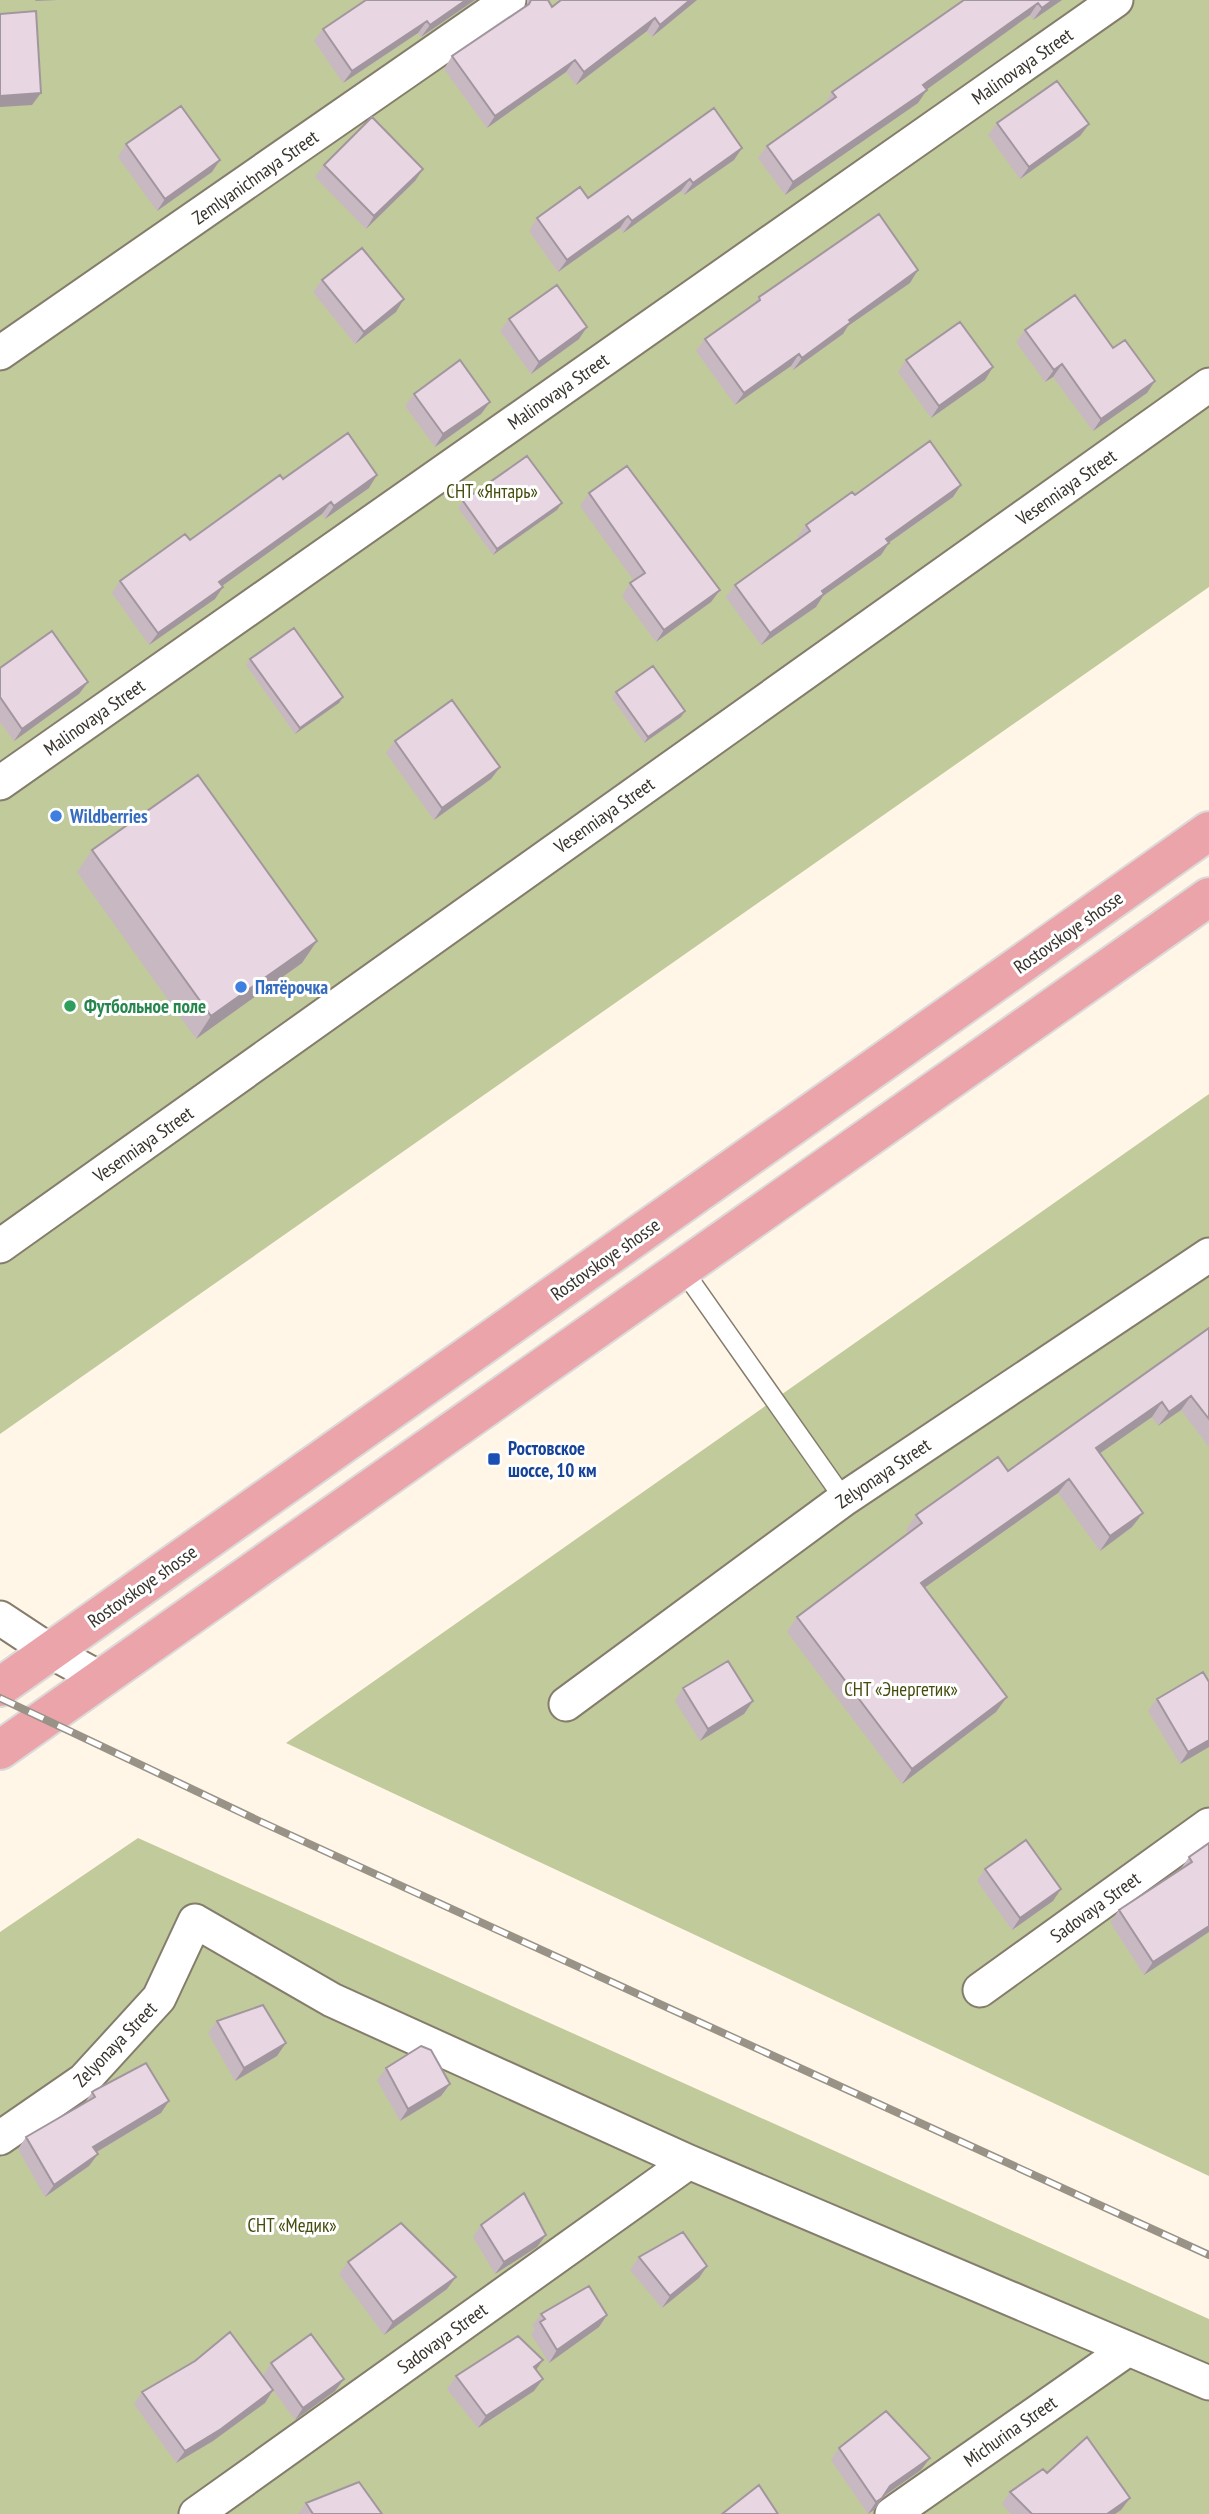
<svg xmlns="http://www.w3.org/2000/svg" width="1209" height="2514" viewBox="0 0 1209 2514" font-family="'PT Sans Narrow',sans-serif">
	<rect width="100%" height="100%" fill="#fff6e8"/>
	<path fill="#c1ca9b" d="M0 0H1209V587L0 1434Z
		M1209 1094V2176L286 1743Z
		M138 1838 1209 2319V2514H0V1932Z"/>
	<g fill="none" stroke-linecap="round" stroke-linejoin="round">
		<g stroke="#857c6c" stroke-width="21">
			<path id="service" d="M683 1270 844 1499"/>
		</g>
		<g stroke="#857c6c" stroke-width="37">
			<path id="minor" d="M0 353 509 0
				M0 783 1116 0
				M0 1246 1209 385
				M0 1618 50 1651 101 1679
				M566 1704 844 1499 1209 1255
				M980 1990 1209 1825
				M0 2138 84 2080 159 1998 195 1921 332 2000 689 2162 1209 2383
				M196 2514 689 2162
				M892 2514 1128 2349"/>
		</g>
		<g stroke="#dbdad9" stroke-width="42">
			<path id="trunk" d="M0 1687 1209 831
				M0 1750 1209 897"/>
		</g>
		<use href="#service" stroke="#fff" stroke-width="18"/>
		<use href="#minor" stroke="#fff" stroke-width="33"/>
		<use href="#trunk" stroke="#eca4ab" stroke-width="38"/>
		<g stroke="#989287" stroke-width="8">
			<path id="rail" d="M0 1698 257 1820 1209 2255"/>
		</g>
		<use href="#rail" stroke="#fff" stroke-width="5" stroke-dasharray="16" stroke-linecap="butt"/>
	</g>
	<path fill="#c8b8c2" d="M366 0H475L421 37 418 33 343 83 314 41 323 29Z
		M527 0H548L552 7 697 0 652 37 647 31 576 85 566 72 487 128 444 69 452 56 527 5Z
		M964 0H1062L1033 20 1030 15 926 89 918 103 785 195 758 158 767 146 824 105 832 92Z
		M997 123 1089 124 1080 136 1020 179 988 135Z
		M126 144 212 172 157 211 118 157Z
		M742 148 734 160 684 195 681 191 623 233 620 228 558 272 529 231 537 218 588 198Z
		M324 165 423 169 415 181 366 229 315 177Z
		M322 280 396 312 355 344 313 292Z
		M910 283 848 326 843 334 793 370 791 366 735 405 696 351 705 339 754 304 759 297Z
		M509 319 587 327 579 339 531 374 500 331Z
		M1025 330 1113 348 1155 381 1147 393 1093 431 1053 377 1045 382 1016 342Z
		M906 360 993 367 985 380 931 418 898 372Z
		M414 394 490 402 481 414 435 447 405 406Z
		M283 479 369 488 325 519 322 514 222 586 223 587 215 599 149 645 112 593 120 581 190 540Z
		M961 485 953 497 889 543 881 555 823 596 816 607 761 645 726 597 735 585 799 539 797 537 806 525 855 495Z
		M589 493 720 590 711 602 656 642 622 596 630 583 634 581 580 506Z
		M463 501 562 503 557 510 493 555 458 508Z
		M250 659 339 703 295 734 246 665Z
		M0 668 88 682 79 694 14 741 0 722Z
		M616 692 681 717 644 743 612 698Z
		M395 741 500 767 491 779 434 820 386 753Z
		M92 850 317 941 302 963 196 1039 77 872Z
		M1209 1328V1447L1181 1410 1158 1426 1152 1417 1100 1453 1143 1513 1132 1527 1100 1551 1058 1493 924 1588 996 1712 902 1784 787 1632 797 1617 909 1534 906 1530 916 1515 1008 1471Z
		M1209 1682V1747L1180 1764 1148 1711 1157 1699Z
		M683 1688 753 1701 744 1714 700 1741 675 1701Z
		M1209 1843 1196 1942 1144 1975 1110 1922 1119 1910 1180 1870 1189 1857Z
		M985 1869 1053 1901 1012 1930 977 1881Z
		M217 2021 286 2043 277 2056 235 2081 208 2033Z
		M386 2068 450 2084 441 2096 400 2121 377 2080Z
		M92 2092 161 2113 97 2152 89 2166 45 2197 18 2149 26 2137 84 2104Z
		M481 2225 546 2235 537 2247 495 2274 473 2237Z
		M639 2257 707 2266 699 2278 662 2308 630 2270Z
		M348 2262 456 2277 447 2289 384 2335 339 2274Z
		M541 2314 607 2315 599 2327 549 2363 531 2334 535 2329 532 2326Z
		M271 2363 344 2379 335 2391 295 2420 263 2376Z
		M536 2370 534 2391 478 2428 447 2389 456 2376Z
		M273 2390 265 2403 213 2441 176 2463 134 2404 142 2392Z
		M839 2448 930 2458 921 2470 883 2497 874 2510 868 2514 831 2460Z
		M1047 2473 1130 2498 1121 2510 1115 2514H1011L1002 2504 1010 2492Z
		M306 2503 382 2514H298Z"/>
	<path fill="#a2969e" d="M36 0H58L35 1Z
		M466 0H475L421 37 430 25Z
		M690 0H697L652 37 660 25Z
		M1053 0H1062L1033 20 1042 8Z
		M1038 3 1030 15 915 98 923 85Z
		M655 18 647 31 576 85 584 72Z
		M427 21 418 33 343 83 352 71Z
		M575 60 566 72 487 128 495 116Z
		M927 90 918 103 785 195 793 182Z
		M41 93 32 105 0 107V96Z
		M1089 124 1080 136 1020 179 1029 167Z
		M742 148 734 160 684 195 693 183Z
		M220 160 212 172 157 211 165 199Z
		M423 169 415 181 366 229 374 216Z
		M690 179 681 191 623 233 632 221Z
		M628 216 620 228 558 272 567 260Z
		M918 270 910 283 848 326 843 334 793 370 802 358 849 320Z
		M404 299 396 312 355 344 364 332Z
		M587 327 579 339 531 374 539 362Z
		M799 354 791 366 735 405 744 393Z
		M1062 364 1053 377 1045 382 1054 370Z
		M993 367 985 380 931 418 939 406Z
		M1155 381 1147 393 1093 431 1101 419Z
		M490 402 481 414 435 447 443 434Z
		M377 475 369 488 325 519 334 506Z
		M961 485 953 497 877 551 886 539Z
		M331 502 322 514 211 594 219 582Z
		M562 503 557 510 493 555 497 549Z
		M889 543 881 555 823 596 816 607 761 645 770 633 822 591Z
		M223 587 215 599 149 645 158 633Z
		M720 590 711 602 656 642 664 630Z
		M88 682 79 694 14 741 22 729Z
		M343 697 339 703 295 734 300 728Z
		M685 711 681 717 644 743 648 737Z
		M500 767 491 779 434 820 442 808Z
		M317 941 302 963 196 1039 211 1016Z
		M1191 1396 1181 1410 1158 1426 1169 1412Z
		M1162 1402 1152 1417 1086 1463 1096 1448Z
		M1069 1479 1058 1493 910 1598 921 1583Z
		M1143 1513 1132 1527 1100 1551 1110 1536Z
		M1007 1697 996 1712 902 1784 912 1769Z
		M753 1701 744 1714 700 1741 708 1729Z
		M1209 1740V1747L1180 1764 1188 1752Z
		M1061 1889 1053 1901 1012 1930 1020 1918Z
		M1209 1926V1932L1144 1975 1153 1962Z
		M286 2043 277 2056 235 2081 244 2068Z
		M450 2084 441 2096 400 2121 408 2109Z
		M169 2101 161 2113 85 2159 93 2147Z
		M98 2154 89 2166 45 2197 54 2185Z
		M546 2235 537 2247 495 2274 504 2262Z
		M707 2266 699 2278 662 2308 670 2296Z
		M456 2277 447 2289 384 2335 393 2322Z
		M607 2315 599 2327 549 2363 557 2350Z
		M543 2360 534 2373V2367Z
		M344 2379 335 2391 295 2420 303 2408Z
		M543 2379 534 2391 478 2428 486 2416Z
		M273 2390 265 2403 213 2441 176 2463 185 2451Z
		M930 2458 921 2470 881 2498 890 2486Z
		M882 2498 874 2510 868 2514 876 2502Z
		M1130 2498 1121 2510 1115 2514H1107Z"/>
	<path fill="#e8d6e2" stroke="#a2969e" stroke-width="2" d="M366 0H466L430 25 427 21 352 71 323 29Z
		M531 0H548L552 7 561 0H690L660 25 655 18 584 72 575 60 495 116 452 56 529 4Z
		M964 0H1053L1042 8 1038 3 923 85 927 90 793 182 767 146 836 97 832 92Z
		M36 11 41 93 0 96V14Z
		M1057 81 1089 124 1029 167 997 123Z
		M181 106 220 160 165 199 126 144Z
		M714 108 742 148 693 183 690 179 632 221 628 216 567 260 537 218 580 187 588 198Z
		M372 117 423 169 374 216 324 165Z
		M879 214 918 270 849 320 851 322 802 358 799 354 744 393 705 339 760 300 759 297Z
		M362 248 404 299 364 332 322 280Z
		M557 285 587 327 539 362 509 319Z
		M1075 295 1113 348 1125 340 1155 381 1101 419 1062 364 1054 370 1025 330Z
		M960 322 993 367 939 406 906 360Z
		M460 360 490 402 443 434 414 394Z
		M348 433 377 475 334 506 331 502 219 582 223 587 158 633 120 581 185 534 190 540 280 475 283 479Z
		M930 441 961 485 886 539 889 543 822 591 824 594 770 633 735 585 810 531 806 525 852 492 855 495Z
		M527 456 562 503 497 549 463 501Z
		M627 466 720 590 664 630 630 583 645 573 589 493Z
		M294 628 343 697 300 728 250 659Z
		M52 631 88 682 22 729 0 697V668Z
		M653 666 685 711 648 737 616 692Z
		M452 700 500 767 442 808 395 741Z
		M198 775 317 941 211 1016 92 850Z
		M1209 1328V1419L1191 1396 1169 1412 1162 1402 1096 1448 1143 1513 1110 1536 1069 1479 921 1583 1007 1697 912 1769 797 1617 922 1523 916 1515 998 1457 1008 1471Z
		M728 1661 753 1701 708 1729 683 1688Z
		M1203 1672 1209 1682V1740L1188 1752 1157 1699Z
		M1026 1840 1061 1889 1020 1918 985 1869Z
		M1209 1843V1926L1153 1962 1119 1910 1192 1862 1189 1857Z
		M263 2005 286 2043 244 2068 217 2021Z
		M421 2046 431 2050 450 2084 408 2109 386 2068Z
		M146 2063 169 2101 93 2147 98 2154 54 2185 26 2137 95 2097 92 2092 95 2090Z
		M524 2193 546 2235 504 2262 481 2225Z
		M401 2223 456 2277 393 2322 348 2262Z
		M683 2232 707 2266 670 2296 639 2257Z
		M589 2286 607 2315 557 2350 540 2322 545 2319 541 2314Z
		M230 2332 273 2390 221 2429 185 2451 142 2392 195 2361Z
		M311 2334 344 2379 303 2408 271 2363Z
		M518 2336 543 2360 534 2367 543 2379 486 2416 456 2376Z
		M886 2411 930 2458 890 2486 882 2498 876 2502 839 2448Z
		M1087 2437 1130 2498 1107 2514H1032L1010 2492 1043 2469 1047 2473Z
		M359 2482 382 2514H313L306 2503Z
		M759 2485 778 2514H722Z"/>
	<g fill="#3f7fe0" stroke="#fff" stroke-width="2.5">
		<circle cx="56" cy="816" r="7"/>
		<circle cx="241" cy="987" r="7"/>
	</g>
	<circle fill="#2e9e5b" stroke="#fff" stroke-width="2.5" cx="70" cy="1006" r="7"/>
	<rect fill="#1a4fb4" stroke="#fff" stroke-width="2.5" x="487" y="1452" width="14" height="14" rx="3.5"/>
	<g text-anchor="middle" dominant-baseline="central" stroke-width="6" stroke-linejoin="round" paint-order="stroke">
		<g font-size="19" fill="#37332c" stroke="#fff">
			<text transform="translate(1022 66) rotate(-35)">Malinovaya Street</text>
			<text transform="translate(255 177) rotate(-35)">Zemlyanichnaya Street</text>
			<text transform="translate(558 391) rotate(-35)">Malinovaya Street</text>
			<text transform="translate(1066 487) rotate(-35)">Vesenniaya Street</text>
			<text transform="translate(94 717) rotate(-35)">Malinovaya Street</text>
			<text transform="translate(604 815) rotate(-35)">Vesenniaya Street</text>
			<text transform="translate(1068 932) rotate(-35)">Rostovskoye shosse</text>
			<text transform="translate(143 1144) rotate(-35)">Vesenniaya Street</text>
			<text transform="translate(605 1259) rotate(-35)">Rostovskoye shosse</text>
			<text transform="translate(883 1473) rotate(-34)">Zelyonaya Street</text>
			<text transform="translate(142 1586) rotate(-35)">Rostovskoye shosse</text>
			<text transform="translate(1095 1907) rotate(-36)">Sadovaya Street</text>
			<text transform="translate(115 2044) rotate(-46)">Zelyonaya Street</text>
			<text transform="translate(442 2338) rotate(-36)">Sadovaya Street</text>
			<text transform="translate(1010 2431) rotate(-35)">Michurina Street</text>
		</g>
		<g font-size="19" fill="#454c0d" stroke="#fff">
			<text x="492" y="491">СНТ «Янтарь»</text>
			<text x="901" y="1689">СНТ «Энергетик»</text>
			<text x="292" y="2225">СНТ «Медик»</text>
		</g>
		<g font-size="19" font-weight="bold" fill="#366cbe" stroke="#fff" text-anchor="start">
			<text x="70" y="816">Wildberries</text>
			<text x="255" y="987">Пятёрочка</text>
		</g>
		<g font-size="19" font-weight="bold" fill="#27864d" stroke="#fff" text-anchor="start">
			<text x="84" y="1006">Футбольное поле</text>
		</g>
		<g font-size="19" font-weight="bold" fill="#164399" stroke="#fff" text-anchor="start">
			<text x="508" y="1448">Ростовское<tspan x="508" dy="22">шоссе, 10 км</tspan></text>
		</g>
	</g>
</svg>
